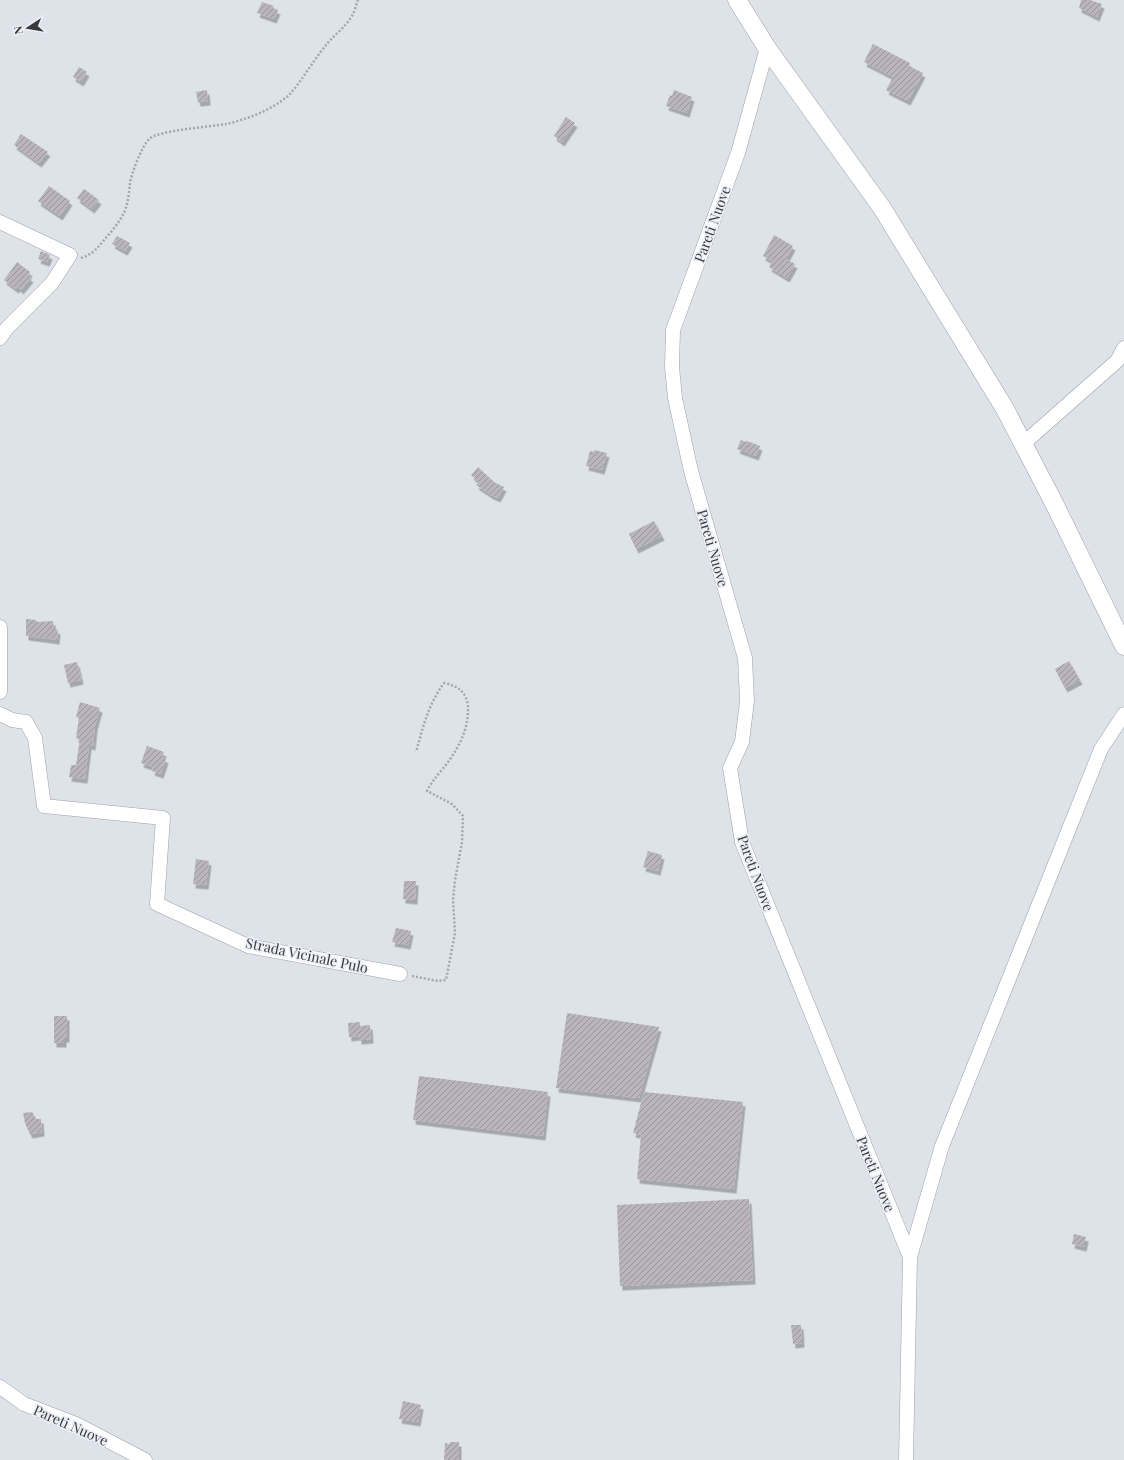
<svg xmlns="http://www.w3.org/2000/svg" width="1124" height="1460" viewBox="0 0 1124 1460" font-family="'Playfair Display',serif">
	<defs>
		<pattern id="building-hatch" width="6" height="6" patternUnits="userSpaceOnUse"><rect width="6" height="6" fill="#bab5bc"/><path d="M-1 1l2-2M0 6l6-6M5 7l2-2" fill="none" stroke="#98949a"/></pattern>
		<filter id="shadow"><feDropShadow dx="2.5" dy="4.5" stdDeviation="0" flood-color="#0004"/></filter>
	</defs>
	<rect width="100%" height="100%" fill="#dee2e9"/>
	<path fill="url(#building-hatch)" filter="url(#shadow)" d="M1081 0H1090L1102 4 1097 17 1079 8Z
		M262 2 274 6 273 8 278 10 274 19 257 13Z
		M873 44 910 63 909 66 923 73 908 101 886 90 893 77 864 62Z
		M79 67 87 72 81 82 73 77Z
		M207 90 208 101 198 102 196 92Z
		M674 90 692 97 687 113 666 106 670 95 672 96Z
		M566 117 575 123 562 142 554 136Z
		M21 134 48 152 39 163 14 145Z
		M49 186 70 201 60 216 38 201Z
		M84 189 99 200 92 209 77 198Z
		M774 235 793 246 786 259 795 264 787 278 769 267 772 261 763 256Z
		M117 236 130 243 125 251 112 244Z
		M41 251 50 255 47 262 38 259Z
		M17 262 30 272 28 276 31 278 21 290 18 287 16 289 4 280Z
		M741 440 746 442 747 441 760 446 756 456 737 449Z
		M594 450 607 453 602 470 586 466 590 451 594 452Z
		M478 467 494 482 504 487 498 498 491 495 476 485 479 482 471 475Z
		M654 521 662 536 636 549 629 534Z
		M26 619 36 620 37 622 53 621 54 629 58 630 57 640 26 636Z
		M1069 661 1080 680 1065 688 1055 669Z
		M77 662 81 680 68 683 64 665Z
		M80 702 100 708 95 726 93 746 89 745 85 779 69 777 71 765H76L80 739 76 738 79 718 76 717Z
		M147 746 164 752 162 757 166 759 161 774 152 771 153 767 141 763Z
		M648 851 662 855 658 871 643 867Z
		M196 859 209 861 206 885 193 884Z
		M404 881H416L415 900 403 899Z
		M396 928 411 931 408 945 392 942Z
		M567 1013 659 1027 639 1098 556 1088Z
		M54 1016H67V1038H64V1043H54Z
		M360 1022V1026L370 1025 371 1039 359 1040V1036L349 1037 348 1023Z
		M419 1076 548 1092 543 1136 413 1120Z
		M644 1092 743 1102 734 1189 637 1179 641 1135 633 1133Z
		M32 1112 36 1119H41L42 1132 30 1134 25 1123 23 1113Z
		M749 1199 753 1280 620 1286 617 1205Z
		M1074 1234 1086 1237 1084 1247 1072 1244Z
		M791 1325H801L802 1343 793 1344Z
		M403 1401 421 1405 418 1422 399 1419Z
		M450 1442H459V1460H444L445 1443 450 1444Z"/>
	<g fill="none" stroke-linecap="round" stroke-linejoin="round">
		<g stroke="#9da0a7" stroke-width="15">
			<path id="minor" d="M767 48 738 153 673 330 672 367 675 398 691 471 745 658 747 701 742 742 730 768 742 842 910 1257 906 1460
				M0 222 70 255 52 283 7 328 0 338
				M1024 443 1117 361 1124 348
				M0 627V692
				M0 714 12 720 26 722 35 738 44 806 163 818 157 904 248 946 400 974
				M910 1257 942 1146 1101 749 1124 714
				M0 1387 24 1404 76 1424 145 1460"/>
		</g>
		<g stroke="#9da0a7" stroke-width="19">
			<path id="major" d="M737 0 767 48 882 208 1005 409 1055 505 1124 646"/>
		</g>
		<path stroke="#a4a6ac" stroke-width="2.5" stroke-dasharray="2 2" stroke-linecap="butt" d="M81 258C91 255 98 248 104 240 111 232 119 223 124 213 128 204 129 193 130 183 132 172 141 148 149 139 159 130 210 127 226 124 248 119 272 110 289 95 302 81 314 59 327 44 335 34 347 26 353 14 355 10 356 5 358 0
			M412 976 438 981 446 980 455 933 453 900 455 880 462 842 463 816 452 804 427 791C431 783 435 778 441 771 456 753 469 731 468 707 467 692 458 686 444 683 428 705 423 727 416 752"/>
		<use href="#minor" stroke="#fff" stroke-width="14"/>
		<use href="#major" stroke="#fff" stroke-width="18"/>
	</g>
	<g text-anchor="middle" dominant-baseline="central" stroke-width="3.5" stroke-linejoin="round" paint-order="stroke">
		<g font-size="14" fill="#38393c" stroke="#eceff7">
			<text transform="translate(712 224) rotate(-70)">Pareti Nuove</text>
			<text transform="translate(713 548) rotate(74)">Pareti Nuove</text>
			<text transform="translate(756 873) rotate(70)">Pareti Nuove</text>
			<text transform="translate(307 955) rotate(12)">Strada Vicinale Pulo</text>
			<text transform="translate(876 1174) rotate(68)">Pareti Nuove</text>
			<text transform="translate(71 1425) rotate(24)">Pareti Nuove</text>
		</g>
	</g>
	<g transform="translate(28 28) rotate(258)" stroke="#eceff7" stroke-width="3" paint-order="stroke">
	<path d="M0-3L7 15L0 10L-7 15Z" fill="#38393c"/>
	<text y="-6" font-size="11" font-weight="bold" text-anchor="middle" fill="#38393c">N</text>
	</g>
</svg>
